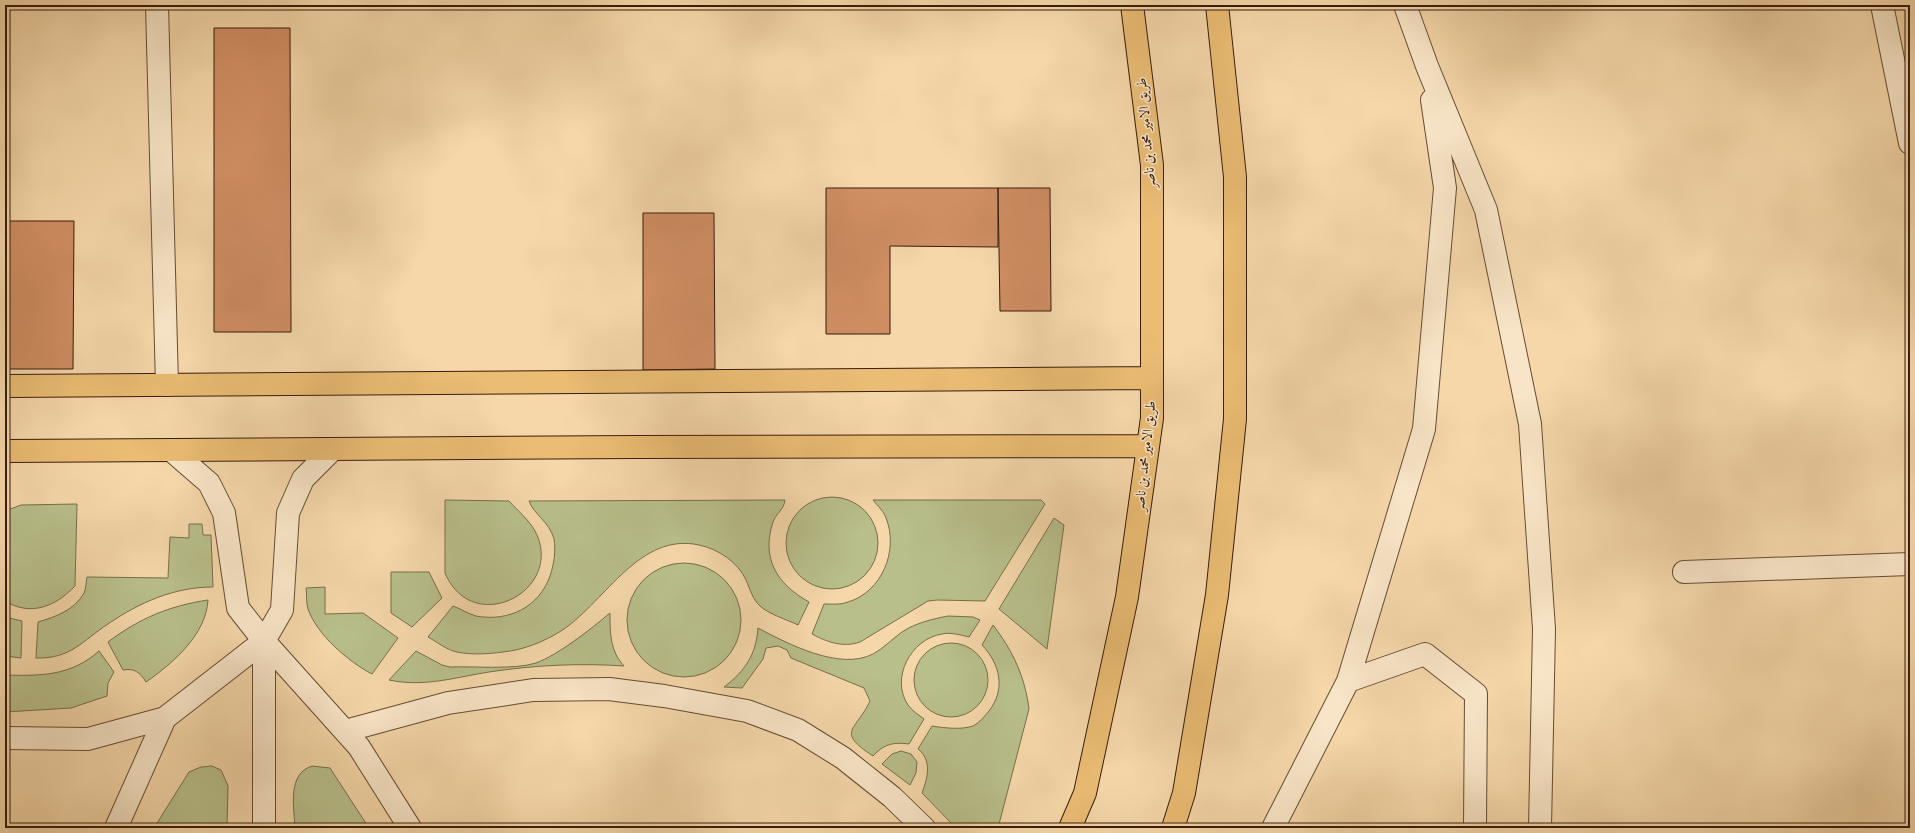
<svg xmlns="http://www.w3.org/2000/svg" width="1915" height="833" viewBox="0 0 1915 833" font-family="'IM FELL Great Primer',Amiri,serif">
	<rect width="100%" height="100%" fill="#f5d7a9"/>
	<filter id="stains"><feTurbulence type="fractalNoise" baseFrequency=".005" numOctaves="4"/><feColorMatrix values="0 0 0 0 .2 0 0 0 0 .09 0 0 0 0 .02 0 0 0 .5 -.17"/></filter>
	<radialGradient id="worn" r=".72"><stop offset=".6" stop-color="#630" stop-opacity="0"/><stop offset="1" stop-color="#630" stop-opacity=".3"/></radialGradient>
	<path fill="#b8bf8b" stroke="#786e4c" d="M786 543a46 46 0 1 1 92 0a46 46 0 1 1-92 0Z
		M445 500 509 501C517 510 529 520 535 531 566 590 473 639 445 573Z
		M785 500C784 510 776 513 773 522 761 559 777 584 809 602L798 625C786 619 770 615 760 606 753 600 750 589 746 580 738 562 718 549 699 545 640 532 606 600 564 629 546 641 524 650 503 652 489 654 471 655 457 652 447 650 437 642 428 637L453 606C461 609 469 614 476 616 509 622 539 607 550 576 554 564 556 551 554 539 549 521 534 515 529 501Z
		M873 500H1041L1045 504 985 601 937 600 928 601 860 642C843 648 827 642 812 634L824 604C832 604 840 605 848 602 882 592 899 550 886 518 884 512 878 506 873 500Z
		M77 504 75 586C56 606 31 617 5 601V511L21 505Z
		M1054 518 1064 525 1047 649 999 609Z
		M189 524H202L203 535H211L213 587C175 587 140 602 108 624 82 641 71 659 36 658L38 622C55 617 75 610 84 593 86 589 86 582 87 577L168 578 170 537 189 538Z
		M627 620a57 57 0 1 1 114 0a57 57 0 1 1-114 0Z
		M391 572H429L442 598 412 627 391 613Z
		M325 587V614L363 613 398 638 372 674C349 662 317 635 308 609 306 603 307 594 306 588Z
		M208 600C206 635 173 663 146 682 140 672 134 668 123 670L108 642C140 618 169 606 208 600Z
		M610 613C610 633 610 651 624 666 582 663 538 665 496 671 459 676 426 688 389 680L416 651 442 665 450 667C475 666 513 670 536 663 558 655 591 629 610 613Z
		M948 616 973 617 980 620 969 637C961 635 950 632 942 634 911 639 890 678 908 705 912 711 919 715 924 719L909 744C893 742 884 744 873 756 835 731 856 731 870 701L864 688 791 658 787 650 778 646 766 648 763 659 742 688 724 687C745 671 756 655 758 628 788 644 840 671 873 654 884 648 892 639 902 632 915 623 933 619 948 616Z
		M5 617 22 621 21 658 5 656Z
		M993 625C1013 651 1025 677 1029 709L998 828H956L922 793C928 777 932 760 918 749L932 726C945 728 961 730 973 726 979 723 984 717 989 711 1006 689 1000 664 982 645Z
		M914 680a37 37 0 1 1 74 0a37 37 0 1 1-74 0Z
		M99 651 114 672 108 683 107 696 71 708 5 712V675C41 676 71 676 99 651Z
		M901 751 911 754 917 762 916 773 910 785 882 764 892 754Z
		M212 766 221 770 228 786 227 828H154L189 772 201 767Z
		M312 766 330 768 369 828H295C294 807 287 774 312 766Z"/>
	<path fill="#d08e63" stroke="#371d0c" d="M214 28H290L291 332H214Z
		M826 188H998V247L890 246V334H826Z
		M998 188H1050L1051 311H1000Z
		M643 213H714L715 369 643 370Z
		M5 221H74L73 369H5Z"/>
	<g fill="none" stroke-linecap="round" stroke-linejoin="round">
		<g stroke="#664c33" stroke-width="24">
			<path id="minor" d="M157 5 167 385
				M1405 5 1427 66 1486 210 1530 424 1544 629 1540 828
				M1882 5 1910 143
				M171 450 209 483 224 513 238 608 264 641 359 747 410 828
				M1684 572 1910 564
				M264 641V828
				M1348 681 1425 654 1476 694 1475 828
				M345 731 448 703 533 690 609 689 664 696 747 711 798 730 843 758 892 797 924 828
				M5 738 88 739 165 718 264 641 282 610 288 513 303 479 333 449
				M116 828 165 718
				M1273 828 1348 681 1424 429 1445 188 1432 100"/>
		</g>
		<g stroke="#371d0c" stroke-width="24">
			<path id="major" d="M5 386 1152 378
				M5 451 636 447 1148 446
				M1070 828 1085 793 1127 597 1152 418V165L1132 5
				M1173 828 1184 793 1217 595 1235 419V177L1217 5"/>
		</g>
		<use href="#minor" stroke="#f8e5c7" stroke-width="22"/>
		<use href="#major" stroke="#eabc74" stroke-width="22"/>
	</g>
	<g text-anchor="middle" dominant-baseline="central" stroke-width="3" stroke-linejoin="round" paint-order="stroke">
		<g font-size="14" fill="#371d0c" stroke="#f8e5c7">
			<text transform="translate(1146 133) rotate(-95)">طريق الامير محمد بن ناصر</text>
			<text transform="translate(1145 456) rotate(-84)">طريق الامير محمد بن ناصر</text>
		</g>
	</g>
	<rect width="1915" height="833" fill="none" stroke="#f5d7a9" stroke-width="20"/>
	<rect x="6" y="6" width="1903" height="821" fill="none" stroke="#371d0c" stroke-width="2"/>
	<rect x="10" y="10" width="1895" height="813" fill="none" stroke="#371d0c"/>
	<rect width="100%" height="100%" filter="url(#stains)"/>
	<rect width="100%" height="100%" fill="url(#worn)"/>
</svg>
